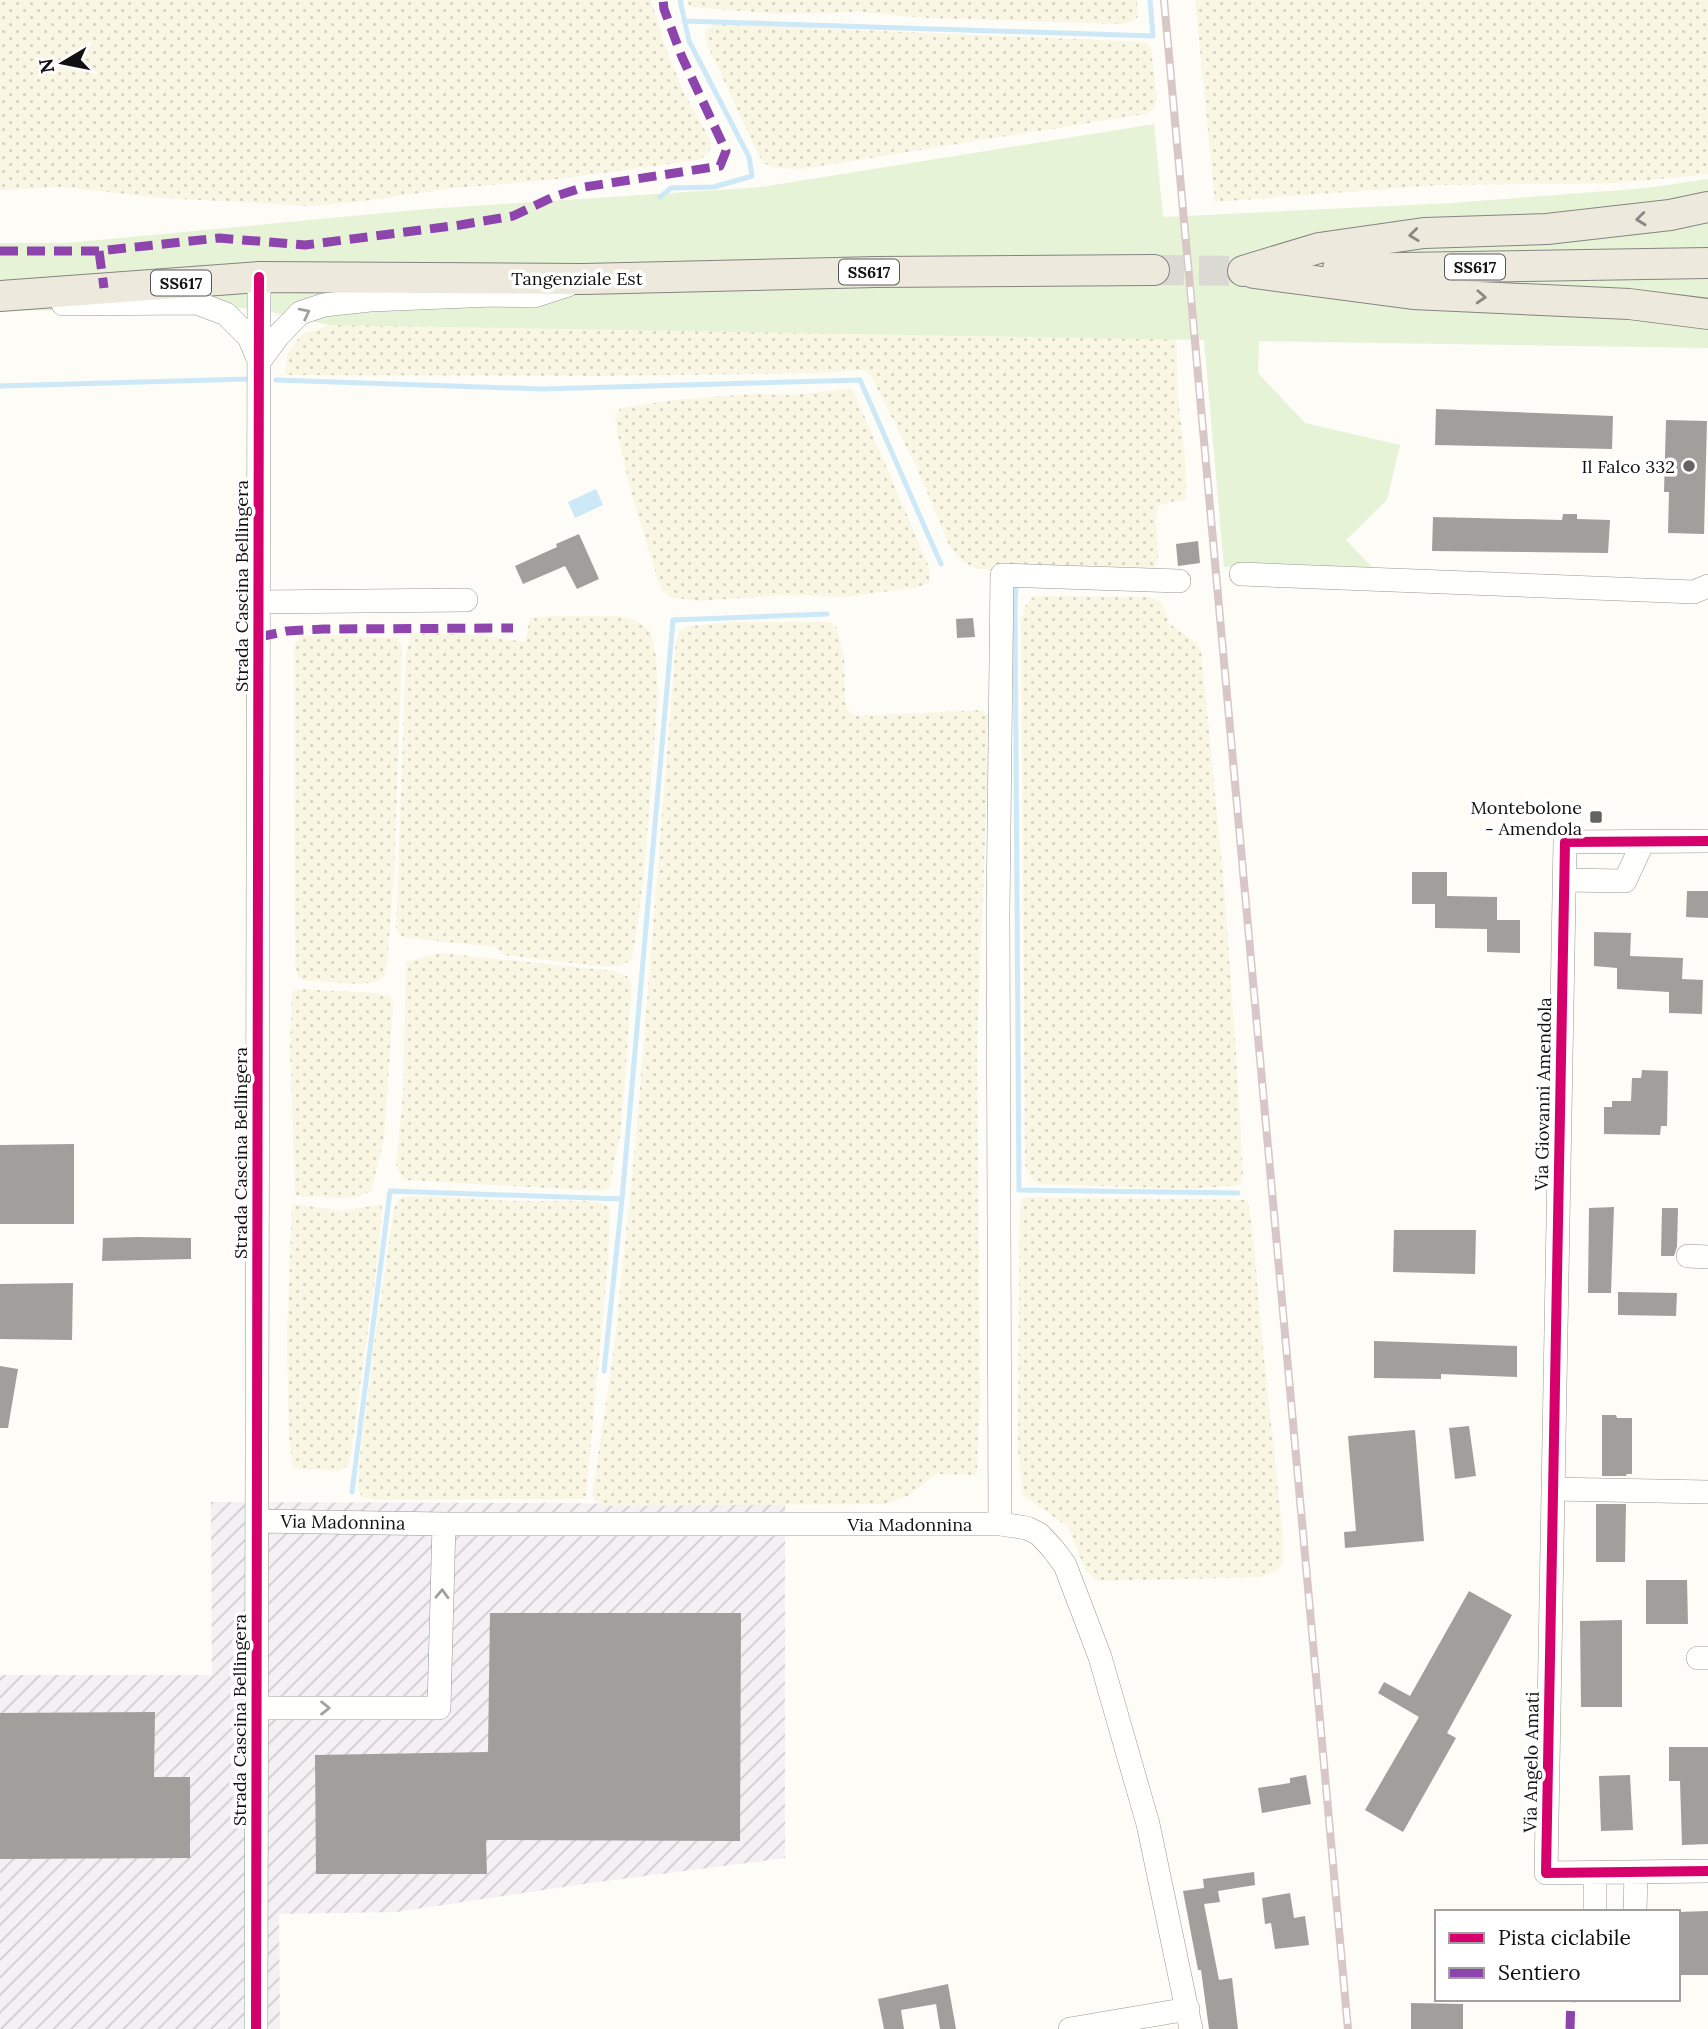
<svg xmlns="http://www.w3.org/2000/svg" width="1708" height="2029" viewBox="0 0 1708 2029" font-family="Lora,serif">
	<defs>
		<pattern id="industrial-furrows" width="10" height="10" patternUnits="userSpaceOnUse" patternTransform="scale(1.75)"><rect width="10" height="10" fill="#f5f0f3"/><path d="M-1 1l2-2M0 10L10 0M9 11l2-2" fill="none" stroke="#d1cdcf"/></pattern>
		<pattern id="farmland-dots" width="8" height="8" patternUnits="userSpaceOnUse" patternTransform="scale(1.75)"><rect width="8" height="8" fill="#f9f7e4"/><path d="M2 2h.1M6 6h.1" fill="none" stroke="#d4d3c3" stroke-width="1.8" stroke-linecap="round"/></pattern>
	</defs>
	<rect width="100%" height="100%" fill="#fdfcf7"/>
	<path fill="url(#industrial-furrows)" d="M211 1502 785 1504V1858L584 1884 396 1912 279 1914 280 2029H0V1675H212Z"/>
	<path fill="url(#farmland-dots)" d="M0 0H651L665 46 684 93 710 139 711 147 709 153 699 160 551 180 454 188 357 202 311 206 163 198 62 187 0 190Z
		M687 0H1137L1138 17 1132 22 1120 24 925 18 863 12 782 14 690 7Z
		M1195 0H1708V174L1619 183 1441 185 1215 202Z
		M714 24 1145 42 1151 48 1157 100 1153 110 1145 114 802 169 776 168 763 163 756 150 707 44 705 32Z
		M339 322 1176 327 1178 397 1185 458 1186 500 1169 502 1158 507 1156 519 1158 558 1153 573 1140 575 976 569 962 561 949 545 917 468 872 378 864 370 815 373 600 376 287 375 285 371 288 353 301 335Z
		M846 389 853 390 890 475 929 567 930 583 914 588 844 597 784 595 697 601 670 597 661 589 632 496 617 432 615 415 621 408 674 400 752 394 791 395Z
		M1034 596 1150 597 1162 603 1170 624 1196 643 1201 650 1224 886 1239 1097 1243 1178 1240 1185 1191 1189 1041 1184 1033 1182 1025 1165 1021 618 1026 605Z
		M555 616H620L640 623 651 633 656 657 658 694 644 875 634 949 630 961 618 966H598L503 955 496 947 408 938 400 936 396 927 406 654 411 633 479 635 525 642 530 618Z
		M731 622H830L837 628 844 657 845 703 848 711 857 716 982 710 990 716 977 1041 980 1392 977 1475 936 1474 908 1496 884 1504 604 1506 595 1501 592 1496 614 1349 636 1137 676 641 679 631 690 626Z
		M322 635 398 638 402 645 394 876 387 963 384 976 376 982 359 984 302 980 299 978 295 965 294 647 299 636Z
		M441 953 614 971 627 976 632 986 621 1131 609 1189 599 1191 406 1180 401 1176 396 1165 403 1095 406 962Z
		M297 989 376 993 390 996 393 1007 384 1139 371 1191 359 1197 336 1198 297 1196 295 1194 290 1046 292 992Z
		M432 1196 509 1201H590L608 1205 610 1211 608 1261 586 1497 584 1499 377 1500 362 1497 358 1488 360 1457 376 1330 394 1209 398 1200 404 1197Z
		M1028 1197 1247 1200 1252 1223 1264 1358 1283 1537V1563L1277 1570 1263 1577 1098 1581 1086 1571 1068 1527 1023 1495 1018 1450 1019 1281 1020 1208 1022 1199Z
		M292 1204 344 1211 382 1204 379 1248 350 1461 345 1468 337 1471 293 1468 289 1437 287 1338Z"/>
	<path fill="#e7f3d7" d="M1154 124 1163 217 1452 203 1647 188 1708 179V348L1259 341 1258 373 1305 423 1400 445 1387 500 1346 540 1374 569 1224 567 1204 340 329 325 254 308 0 311V243H67L427 209 762 187Z"/>
	<path fill="#cde8f7" d="M596 489 603 505 575 518 568 502Z"/>
	<g fill="none" stroke-linecap="round" stroke-linejoin="round">
		<path stroke="#cde8f7" stroke-width="5" d="M684 21 1153 36 1150 0
			M660 197 671 188 714 187 752 176 749 157 689 41 680 0
			M276 380 542 389 860 380 941 564
			M0 386 248 379
			M1018 585H1016L1015 605 1019 1190 1238 1193
			M604 1371 622 1199 673 620 827 614
			M352 1492 390 1191 622 1199"/>
	</g>
	<path fill="#a19f9c" d="M1436 409 1613 416 1612 449 1435 445Z
		M1666 420 1707 421 1704 534 1668 533 1669 492H1664Z
		M1563 514H1577V519L1610 520 1608 553 1432 551 1433 517 1562 520Z
		M579 534 599 579 577 589 565 566 523 584 515 566 557 547 556 544Z
		M1198 541 1200 563 1178 566 1176 544Z
		M973 618 975 637 957 638 956 619Z
		M1412 872H1447V896L1497 897V920H1520V953L1487 952V929L1435 928V904H1412Z
		M1687 891H1708V918L1686 917Z
		M1594 932 1631 933 1630 956 1683 958 1682 979 1703 980 1702 1014 1669 1013V992L1617 989V968L1594 966Z
		M1642 1070 1668 1071 1667 1126H1661L1660 1135 1604 1134V1107H1612V1101H1631L1632 1078H1641Z
		M74 1144V1224H0V1145Z
		M1614 1207 1611 1293H1588L1589 1208Z
		M1662 1208H1678L1677 1247 1674 1256H1661Z
		M1394 1230H1476L1475 1274 1393 1272Z
		M138 1237 191 1238V1259L102 1261 103 1238Z
		M73 1283 72 1340 0 1339V1284Z
		M1618 1292 1677 1293 1676 1316 1618 1315Z
		M1374 1341 1517 1346V1377L1441 1374V1379L1374 1378Z
		M0 1366 18 1369 8 1428H0Z
		M1602 1415H1616L1617 1418H1632V1474H1627L1626 1476H1602Z
		M1469 1426 1476 1476 1455 1479 1449 1428Z
		M1415 1430 1424 1541 1345 1548 1344 1532 1356 1531 1348 1436Z
		M1596 1504H1626L1625 1562H1596Z
		M1646 1580H1687L1688 1624H1646Z
		M1469 1591 1512 1615 1447 1733 1456 1738 1403 1832 1365 1810 1419 1717 1378 1693 1384 1682 1410 1696Z
		M490 1613H741L740 1841 486 1840 487 1874H316L315 1755 488 1752Z
		M1622 1620V1707H1581L1580 1621Z
		M155 1712 154 1777H190V1858L0 1859V1713Z
		M1669 1747H1708V1844L1682 1845 1680 1781H1669Z
		M1306 1775 1311 1804 1262 1813 1258 1788 1290 1783V1778Z
		M1630 1775 1633 1830 1601 1831 1599 1776Z
		M1254 1872 1255 1885 1218 1891 1220 1902 1204 1904 1219 1980 1232 1978 1238 2029H1209L1201 1970H1198L1183 1891 1204 1888 1203 1879Z
		M1290 1893 1294 1918 1305 1916 1309 1945 1275 1949 1271 1923 1265 1924 1262 1898Z
		M1708 1911V1975H1678V1912Z
		M948 1984 956 2029H940L936 2004 901 2010 904 2029H884L878 1999Z
		M1411 2003 1463 2004V2029H1411Z"/>
	<g fill="none" stroke-linecap="round" stroke-linejoin="round">
		<path stroke="#dad9d4" stroke-width="30" stroke-dasharray="30 15" stroke-linecap="butt" d="M1154 270 1243 271"/>
		<g stroke="#979795" stroke-width="24">
			<path id="minor" d="M63 304 197 303 226 314 249 337 257 356
				M259 362 278 336 300 313 324 305 370 300 493 295 534 296 568 285
				M1241 574 1694 592 1708 586
				M259 602 466 600
				M1708 841 1565 842 1546 1873 1708 1871
				M1564 880 1625 881 1643 842
				M1688 1256 1708 1257
				M1553 1489 1708 1492
				M257 1521 444 1524H1000L1027 1528 1039 1534 1053 1549 1065 1565 1100 1657 1148 1824 1191 2029
				M1000 1524 998 912 1002 575 1179 581
				M1698 1658H1708
				M257 1708H439L444 1524
				M1595 1872V1912
				M1635 1912 1636 1872
				M256 2029 259 277
				M1070 2029 1188 2009"/>
		</g>
		<g stroke="#858482" stroke-width="32">
			<path id="major" d="M1338 269 1708 263
				M1243 271 1319 248 1424 233 1547 229 1670 215 1708 207
				M1254 273 1413 294 1629 304 1708 314
				M0 296 259 277 584 279 876 272 1154 270"/>
		</g>
		<use href="#minor" stroke="#fffffe" stroke-width="23"/>
		<use href="#major" stroke="#ede9dc" stroke-width="30"/>
		<g stroke="#d9c6c7" stroke-width="8">
			<path id="rail" d="M1164 0 1348 2029"/>
		</g>
		<use href="#rail" stroke="#fff" stroke-width="5" stroke-dasharray="16" stroke-linecap="butt"/>
		<path stroke="#8e44ad" stroke-width="9" stroke-dasharray="18 9" stroke-linecap="butt" d="M0 251H99L219 238 305 245 460 225 513 216 553 197 584 187 720 166 726 151 682 57 664 9 663 0
			M99 251 104 288
			M259 637 287 631 324 629 513 628
			M1570 2029 1571 1999"/>
		<g stroke="#fff" stroke-width="15">
			<path id="cycleway" d="M1708 841 1565 842 1546 1873 1708 1871
				M256 2029 259 277"/>
		</g>
		<use href="#cycleway" stroke="#d6006c" stroke-width="10"/>
	</g>
	<defs><path id="oneway-chevron" d="M-2-3.5L2.5 0L-2 3.5" fill="none" stroke-width="1.6" stroke-linecap="round" stroke-linejoin="round" transform="scale(1.75)"/></defs>
	<g stroke="#8a8881">
		<use href="#oneway-chevron" transform="translate(1641 219) rotate(174)"/>
		<use href="#oneway-chevron" transform="translate(1414 235) rotate(173)"/>
		<use href="#oneway-chevron" transform="translate(1481 297) rotate(3)"/>
	</g>
	<g stroke="#a0a09f">
		<use href="#oneway-chevron" transform="translate(305 313) rotate(-27)"/>
		<use href="#oneway-chevron" transform="translate(442 1594) rotate(-88)"/>
		<use href="#oneway-chevron" transform="translate(325 1708)"/>
	</g>
	<g fill="#646362" stroke="#fff" stroke-width="2.5">
		<circle cx="1689" cy="466" r="7"/>
		<rect x="1589" y="810" width="14" height="14" rx="3.5"/>
	</g>
	<g text-anchor="middle" dominant-baseline="central" stroke-width="7" stroke-linejoin="round" paint-order="stroke">
		<g fill="#fff" stroke="#585858" stroke-width="2">
			<rect x="1445" y="254.5" width="60" height="25" rx="5"/>
			<rect x="839" y="259.5" width="60" height="25" rx="5"/>
			<rect x="151" y="270.5" width="60" height="25" rx="5"/>
		</g>
		<g font-size="16" font-weight="bold" fill="#111">
			<text x="1475" y="267">SS617</text>
			<text x="869" y="272">SS617</text>
			<text x="181" y="283">SS617</text>
		</g>
		<g font-size="18" fill="#111" stroke="#fff">
			<text x="577" y="278">Tangenziale Est</text>
			<text transform="translate(241 586) rotate(-90)">Strada Cascina Bellingera</text>
			<text transform="translate(1543 1094) rotate(-89)">Via Giovanni Amendola</text>
			<text transform="translate(240 1153) rotate(-90)">Strada Cascina Bellingera</text>
			<text transform="translate(343 1522) rotate(1)">Via Madonnina</text>
			<text x="910" y="1524">Via Madonnina</text>
			<text transform="translate(239 1720) rotate(-90)">Strada Cascina Bellingera</text>
			<text transform="translate(1531 1762) rotate(-89)">Via Angelo Amati</text>
		</g>
		<g font-size="18" fill="#111" stroke="#fff" text-anchor="end">
			<text x="1675" y="466">Il Falco 332</text>
			<text x="1582" y="807">Montebolone<tspan x="1582" dy="21">- Amendola</tspan></text>
		</g>
	</g>
	<rect x="1435" y="1910" width="245" height="91" fill="#ffffff" stroke="#a0a0a0" stroke-width="2"/>
	<rect x="1449" y="1933" width="35" height="10" fill="#d6006c" stroke="#a0a0a0" stroke-width="2"/>
	<text x="1498" y="1945" font-size="21" fill="#111111">Pista ciclabile</text>
	<rect x="1449" y="1968" width="35" height="10" fill="#8e44ad" stroke="#a0a0a0" stroke-width="2"/>
	<text x="1498" y="1980" font-size="21" fill="#111111">Sentiero</text>
	<g transform="translate(63 63) rotate(260)" stroke="#ffffff" stroke-width="5" paint-order="stroke">
	<path d="M0-5L12 26L0 18L-12 26Z" fill="#111111"/>
	<text y="-10" font-size="19" font-weight="bold" text-anchor="middle" fill="#111111">N</text>
	</g>
</svg>
